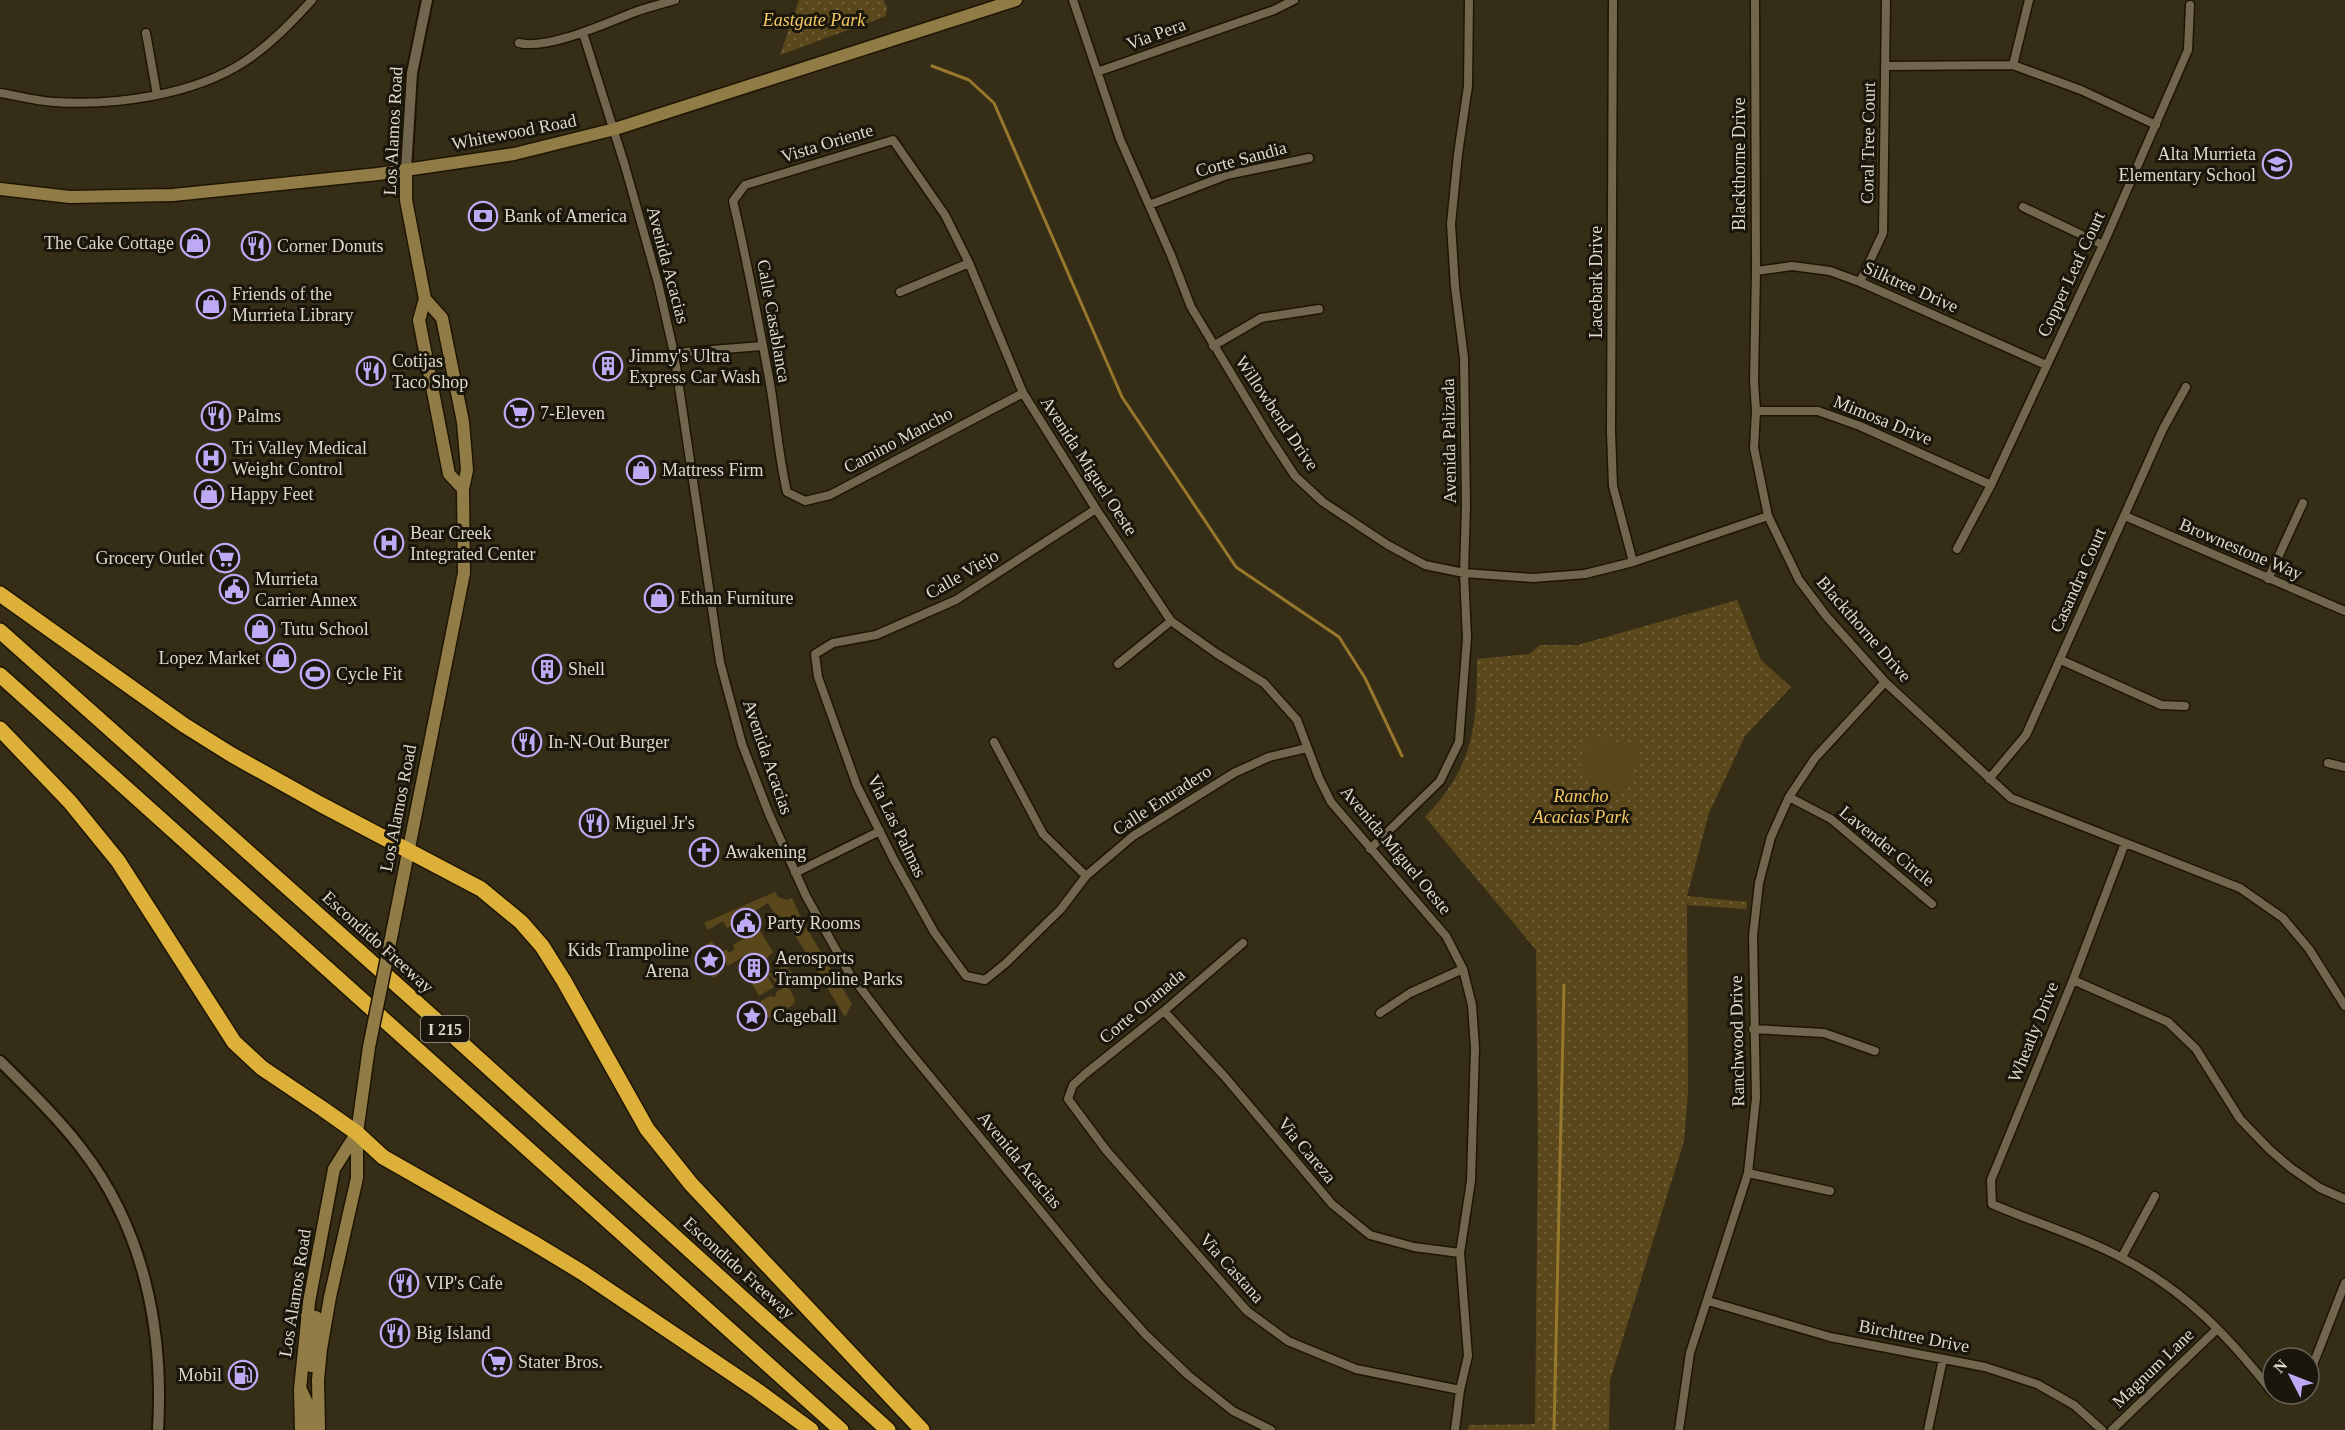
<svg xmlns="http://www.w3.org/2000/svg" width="2345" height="1430" viewBox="0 0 2345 1430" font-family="'Times New Roman',serif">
	<defs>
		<pattern id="grass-dots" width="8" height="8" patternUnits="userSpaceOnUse" patternTransform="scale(1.5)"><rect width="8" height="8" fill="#5a481c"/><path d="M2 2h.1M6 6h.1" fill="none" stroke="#71623c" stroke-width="1.8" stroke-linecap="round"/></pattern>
	</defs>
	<rect width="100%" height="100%" fill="#362d17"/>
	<path fill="url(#grass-dots)" d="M799 0H883L887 7 886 16 780 55Z
		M1737 600 1761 660 1791 687 1745 736 1709 813 1687 896 1747 902 1746 909 1687 905 1688 1093 1684 1141 1610 1380 1609 1430H1468L1469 1425 1535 1424 1538 1142 1536 950 1425 817C1474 766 1477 727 1477 659L1529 654 1540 645H1578Z"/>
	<path fill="#5a481c" d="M1592 739 1635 744 1641 750 1627 790C1621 791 1613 795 1608 794 1578 788 1574 759 1592 739Z
		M775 892 778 897 787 900 792 898 804 924 852 1004 845 1017 787 922 781 924 768 903 727 928 723 921 708 930 704 923Z
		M759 929 773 952 763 962 770 974 786 964 794 977 777 985 770 975 768 977 774 987 759 996 749 979 755 975 744 956 728 966 720 953 726 949 729 953 735 949 733 945Z
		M712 941 717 949 713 952 722 965 719 967 720 973 713 978 698 954 700 949Z
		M785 987 789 988 795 999 794 1004 786 1009 781 1008 780 1012 773 1018 767 1017 760 1006 761 1001 770 996 775 997 776 992Z"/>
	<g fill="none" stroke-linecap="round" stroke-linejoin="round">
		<path stroke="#97782c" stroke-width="3" d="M932 66 969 80 994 103 1122 397 1236 567 1339 637 1365 678 1402 756
			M1554 1430 1564 985"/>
		<g stroke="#1e1501" stroke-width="11">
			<path id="minor" d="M1073 0 1120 139 1171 255 1191 307 1270 438 1295 476 1323 502 1388 545 1425 565 1464 573 1533 578 1585 574 1633 562 1768 516
				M1613 0 1611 432 1613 486 1633 562
				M1755 0 1756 271 1754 381 1756 411 1754 448 1768 516 1799 580 1827 617 1885 682 2011 798 2240 888 2283 918 2309 949 2345 1006
				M146 33 157 95
				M583 33 625 166 658 283 674 353 720 662 742 744 769 814 806 896 849 973 901 1041 1102 1286 1146 1335 1188 1375 1233 1411 1271 1430
				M519 43C549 50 606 23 635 12 648 7 662 4 675 0
				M2013 65 2029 0
				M1886 66 2013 65 2081 90 2156 125
				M1097 72 1274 10 1294 0
				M0 93C18 96 36 101 54 102 115 106 193 95 244 62 270 45 291 23 312 0
				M1149 205 1227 175 1309 158
				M2023 207 2103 245
				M1756 271 1792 266 1830 271 1860 282 2046 365
				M1860 282 1883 233 1886 0
				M900 292 969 263
				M1213 346 1261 318 1319 309
				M674 353 762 346
				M1023 393 830 495 805 501 787 492C778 455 776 416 769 378 758 319 747 260 733 201L745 185 893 140 945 215 969 263 1023 393 1096 509 1171 621 1216 653 1264 683 1297 720 1319 778 1331 802 1446 936 1463 969 1472 1005 1475 1048 1471 1181 1460 1253 1468 1356 1460 1390 1455 1430
				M1756 411H1818L1860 426 1991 485
				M1096 509 956 600 876 635 833 643 815 654 818 677 857 786 894 860 934 932 966 976 985 980 1006 963 1061 909 1086 876 1133 836 1234 773 1269 757 1307 748
				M2125 516 2345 611
				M1957 549 1991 485 2103 245 2188 50 2190 5
				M2268 579 2303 503
				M2061 660 2161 705 2185 706
				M1118 664 1171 621
				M994 742 1043 834 1086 876
				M2328 763 2345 767
				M1989 779 2026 735 2163 429 2186 387
				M1789 797 1831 819 1932 904
				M2125 843 2073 980 1991 1180 1992 1204C2035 1223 2082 1236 2124 1259 2187 1292 2230 1338 2273 1393
				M1370 849 1440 781 1459 742 1467 638 1464 573 1466 506 1464 358 1455 287 1451 224 1458 154 1468 86 1469 0
				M795 873 880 831
				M1243 943 1164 1011 1085 1074 1073 1085 1068 1099 1106 1150 1247 1311 1288 1341 1356 1369 1460 1390
				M2073 980 2168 1022 2196 1049 2240 1119 2270 1150 2291 1168 2320 1188 2345 1199
				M1164 1011 1225 1077 1332 1204 1370 1235 1414 1247 1460 1253
				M1380 1013 1410 993 1463 969
				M1753 1029 1824 1033 1875 1051
				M1748 1173 1830 1191
				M2122 1257 2155 1196
				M1708 1301 1830 1337 1985 1367 2037 1384 2074 1405 2102 1430
				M2309 1375 2345 1283
				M2276 1394 2296 1397 2298 1394
				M1679 1430 1690 1353 1748 1173 1756 1098 1753 936 1759 883 1771 837 1789 797 1815 758 1885 682
				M1928 1430 1943 1359
				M2112 1430 2217 1329"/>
		</g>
		<g stroke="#1e1501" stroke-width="14">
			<path id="tertiary" d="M406 170 412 73 427 0
				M0 1061C28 1089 57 1117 81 1148 144 1229 164 1330 158 1430"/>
		</g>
		<g stroke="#1e1501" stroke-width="15">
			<path id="secondary" d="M406 170V200L425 299 419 320 449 474 463 489
				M0 189 70 197 173 195 378 174 514 154 615 129 1016 0
				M390 943 464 573 463 489 467 470 463 422 442 318 425 299
				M307 1316 316 1317 311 1366
				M301 1390 309 1407 311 1430
				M301 1430 300 1389 309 1302 334 1169 356 1134
				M319 1430 318 1380 321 1349 330 1297 357 1178V1133L369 1047"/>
		</g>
		<g stroke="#1e1501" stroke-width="18">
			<path id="motorway" d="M0 594 184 725 232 755 320 804 481 889 521 922 542 946 564 981 647 1129 691 1184 922 1430
				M0 631 416 1002 888 1430
				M0 675 841 1430
				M0 729 70 802 118 861 234 1042 262 1068 323 1109 357 1133 383 1157 532 1242 583 1273 755 1389 811 1430"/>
		</g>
		<use href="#minor" stroke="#71664e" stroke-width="8"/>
		<use href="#tertiary" stroke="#71664e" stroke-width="10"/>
		<use href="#secondary" stroke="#917c48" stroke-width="12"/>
		<use href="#motorway" stroke="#ddb039" stroke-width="15"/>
		<g stroke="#1e1501" stroke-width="15" stroke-linecap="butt">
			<path id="secondary-bridge" d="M369 1047 390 943"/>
		</g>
		<use href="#secondary-bridge" stroke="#917c48" stroke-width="12"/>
	</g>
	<defs>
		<g id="school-ring" transform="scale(1.5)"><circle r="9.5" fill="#1a160c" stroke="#bea9f4" stroke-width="1.5"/><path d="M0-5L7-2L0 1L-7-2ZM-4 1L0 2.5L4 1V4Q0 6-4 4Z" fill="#bea9f4"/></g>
		<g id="bank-ring" transform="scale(1.5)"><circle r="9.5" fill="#1a160c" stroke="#bea9f4" stroke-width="1.5"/><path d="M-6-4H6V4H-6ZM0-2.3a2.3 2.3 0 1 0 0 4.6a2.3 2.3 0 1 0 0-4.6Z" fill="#bea9f4"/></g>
		<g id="shop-ring" transform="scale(1.5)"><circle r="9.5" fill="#1a160c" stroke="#bea9f4" stroke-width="1.5"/><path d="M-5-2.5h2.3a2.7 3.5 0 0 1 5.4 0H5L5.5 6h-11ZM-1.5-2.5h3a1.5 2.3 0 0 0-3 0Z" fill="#bea9f4"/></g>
		<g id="restaurant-ring" transform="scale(1.5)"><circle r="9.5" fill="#1a160c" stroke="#bea9f4" stroke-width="1.5"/><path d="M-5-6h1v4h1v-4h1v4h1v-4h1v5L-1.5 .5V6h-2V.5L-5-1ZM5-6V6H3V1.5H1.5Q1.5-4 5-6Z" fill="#bea9f4"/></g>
		<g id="building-ring" transform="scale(1.5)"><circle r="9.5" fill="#1a160c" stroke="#bea9f4" stroke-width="1.5"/><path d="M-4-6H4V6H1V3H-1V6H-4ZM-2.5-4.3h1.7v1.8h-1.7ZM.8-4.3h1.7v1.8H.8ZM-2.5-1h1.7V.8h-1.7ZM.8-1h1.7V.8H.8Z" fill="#bea9f4"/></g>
		<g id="supermarket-ring" transform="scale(1.5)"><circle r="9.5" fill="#1a160c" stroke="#bea9f4" stroke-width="1.5"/><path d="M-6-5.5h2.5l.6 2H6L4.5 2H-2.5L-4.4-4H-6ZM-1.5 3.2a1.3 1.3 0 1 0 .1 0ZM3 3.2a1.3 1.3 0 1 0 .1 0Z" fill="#bea9f4"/></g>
		<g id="hospital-ring" transform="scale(1.5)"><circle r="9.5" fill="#1a160c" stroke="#bea9f4" stroke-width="1.5"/><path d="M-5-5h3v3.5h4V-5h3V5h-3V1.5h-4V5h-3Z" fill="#bea9f4"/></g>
		<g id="civic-ring" transform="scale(1.5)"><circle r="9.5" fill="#1a160c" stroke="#bea9f4" stroke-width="1.5"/><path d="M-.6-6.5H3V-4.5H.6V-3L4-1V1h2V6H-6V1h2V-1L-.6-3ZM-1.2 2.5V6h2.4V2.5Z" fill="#bea9f4"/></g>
		<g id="stadium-ring" transform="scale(1.5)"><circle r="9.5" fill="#1a160c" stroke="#bea9f4" stroke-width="1.5"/><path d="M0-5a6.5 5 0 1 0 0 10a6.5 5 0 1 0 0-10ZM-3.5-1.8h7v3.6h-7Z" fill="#bea9f4"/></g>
		<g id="church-ring" transform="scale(1.5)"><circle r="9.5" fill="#1a160c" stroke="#bea9f4" stroke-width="1.5"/><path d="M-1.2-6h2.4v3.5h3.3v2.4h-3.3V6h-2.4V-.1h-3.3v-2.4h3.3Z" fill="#bea9f4"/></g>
		<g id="sight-ring" transform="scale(1.5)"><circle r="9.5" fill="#1a160c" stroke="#bea9f4" stroke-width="1.5"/><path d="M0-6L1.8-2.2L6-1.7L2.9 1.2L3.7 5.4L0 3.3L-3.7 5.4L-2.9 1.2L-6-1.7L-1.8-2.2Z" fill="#bea9f4"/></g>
		<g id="fuel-ring" transform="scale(1.5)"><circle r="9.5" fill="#1a160c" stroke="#bea9f4" stroke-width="1.5"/><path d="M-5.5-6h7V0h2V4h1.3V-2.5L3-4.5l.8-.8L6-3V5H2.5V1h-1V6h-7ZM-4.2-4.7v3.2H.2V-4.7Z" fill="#bea9f4"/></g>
	</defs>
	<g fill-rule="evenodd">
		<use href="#school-ring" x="2277" y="164"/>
		<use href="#bank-ring" x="483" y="216"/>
		<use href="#shop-ring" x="195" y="243"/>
		<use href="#restaurant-ring" x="256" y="246"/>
		<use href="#shop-ring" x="211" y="304"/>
		<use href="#building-ring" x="608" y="366"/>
		<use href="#restaurant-ring" x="371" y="371"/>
		<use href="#supermarket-ring" x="519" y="413"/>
		<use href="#restaurant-ring" x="216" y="416"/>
		<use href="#hospital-ring" x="211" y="458"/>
		<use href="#shop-ring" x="641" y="470"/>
		<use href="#shop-ring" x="209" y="494"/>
		<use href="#hospital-ring" x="389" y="543"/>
		<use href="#supermarket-ring" x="225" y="558"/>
		<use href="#civic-ring" x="234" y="589"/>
		<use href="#shop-ring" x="659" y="598"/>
		<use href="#shop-ring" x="260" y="629"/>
		<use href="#shop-ring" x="281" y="658"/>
		<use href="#building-ring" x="547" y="669"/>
		<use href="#stadium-ring" x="315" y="674"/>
		<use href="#restaurant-ring" x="527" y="742"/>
		<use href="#restaurant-ring" x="594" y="823"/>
		<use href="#church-ring" x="704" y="852"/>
		<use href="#civic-ring" x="746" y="923"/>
		<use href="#sight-ring" x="710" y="960"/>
		<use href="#building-ring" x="754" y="968"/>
		<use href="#sight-ring" x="752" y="1016"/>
		<use href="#restaurant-ring" x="404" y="1283"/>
		<use href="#restaurant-ring" x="395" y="1333"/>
		<use href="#supermarket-ring" x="497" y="1362"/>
		<use href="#fuel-ring" x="243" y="1375"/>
	</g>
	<g text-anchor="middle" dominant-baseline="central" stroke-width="6" stroke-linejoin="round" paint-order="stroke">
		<rect fill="#1a160c" stroke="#a49e92" stroke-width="1.5" x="421" y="1016" width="48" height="26" rx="4.5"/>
		<g font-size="16" font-weight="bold" fill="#dfd9cc">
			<text x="445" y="1029">I 215</text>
		</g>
		<g font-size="18" font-style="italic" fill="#f5ca62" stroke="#1a160c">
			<text x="814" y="20">Eastgate Park</text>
			<text x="1581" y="796">Rancho<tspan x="1581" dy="21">Acacias Park</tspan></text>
		</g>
		<g font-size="18" fill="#dfd9cc" stroke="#1a160c">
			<text transform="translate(1156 34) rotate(-20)">Via Pera</text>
			<text transform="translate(393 131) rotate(-87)">Los Alamos Road</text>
			<text transform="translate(514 132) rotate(-11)">Whitewood Road</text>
			<text transform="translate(827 143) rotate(-17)">Vista Oriente</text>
			<text transform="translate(1868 143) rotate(-89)">Coral Tree Court</text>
			<text transform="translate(1241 159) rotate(-15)">Corte Sandia</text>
			<text transform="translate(1739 164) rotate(-90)">Blackthorne Drive</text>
			<text transform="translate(668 265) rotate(75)">Avenida Acacias</text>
			<text transform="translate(2071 274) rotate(-65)">Copper Leaf Court</text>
			<text transform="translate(1596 282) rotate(-90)">Lacebark Drive</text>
			<text transform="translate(1911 287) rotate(24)">Silktree Drive</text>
			<text transform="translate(774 321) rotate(80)">Calle Casablanca</text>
			<text transform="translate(1277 413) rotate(56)">Willowbend Drive</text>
			<text transform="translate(1883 420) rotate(22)">Mimosa Drive</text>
			<text transform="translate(898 440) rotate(-28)">Camino Mancho</text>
			<text transform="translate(1449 441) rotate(-91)">Avenida Palizada</text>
			<text transform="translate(1089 466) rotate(57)">Avenida Miguel Oeste</text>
			<text transform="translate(2241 549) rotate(23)">Brownestone Way</text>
			<text transform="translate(962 574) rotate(-30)">Calle Viejo</text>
			<text transform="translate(2078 580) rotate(-66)">Casandra Court</text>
			<text transform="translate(1864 629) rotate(49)">Blackthorne Drive</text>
			<text transform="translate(768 757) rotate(71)">Avenida Acacias</text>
			<text transform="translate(1162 800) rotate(-33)">Calle Entradero</text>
			<text transform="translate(398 808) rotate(-79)">Los Alamos Road</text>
			<text transform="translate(897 826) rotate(64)">Via Las Palmas</text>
			<text transform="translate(1887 846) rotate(39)">Lavender Circle</text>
			<text transform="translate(1396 850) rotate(50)">Avenida Miguel Oeste</text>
			<text transform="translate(378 942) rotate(42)">Escondido Freeway</text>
			<text transform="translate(1142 1006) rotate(-40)">Corte Oranada</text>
			<text transform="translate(2033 1032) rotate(-68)">Wheatly Drive</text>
			<text transform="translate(1737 1041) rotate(-91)">Ranchwood Drive</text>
			<text transform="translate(1307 1150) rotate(50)">Via Careza</text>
			<text transform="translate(1020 1160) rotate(50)">Avenida Acacias</text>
			<text transform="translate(739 1268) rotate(42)">Escondido Freeway</text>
			<text transform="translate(1232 1268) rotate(48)">Via Castana</text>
			<text transform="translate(295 1293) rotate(-81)">Los Alamos Road</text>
			<text transform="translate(1914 1336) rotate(11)">Birchtree Drive</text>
			<text transform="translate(2153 1368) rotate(-44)">Magnum Lane</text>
		</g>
		<g font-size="18" fill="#dfd9cc" stroke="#1a160c" text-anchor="start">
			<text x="2256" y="154" text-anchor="end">Alta Murrieta<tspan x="2256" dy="21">Elementary School</tspan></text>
			<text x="504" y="216">Bank of America</text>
			<text x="174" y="243" text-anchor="end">The Cake Cottage</text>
			<text x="277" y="246">Corner Donuts</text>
			<text x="232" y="294">Friends of the<tspan x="232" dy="21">Murrieta Library</tspan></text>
			<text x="629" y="356">Jimmy's Ultra<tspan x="629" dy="21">Express Car Wash</tspan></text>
			<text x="392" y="361">Cotijas<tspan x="392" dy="21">Taco Shop</tspan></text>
			<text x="540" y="413">7-Eleven</text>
			<text x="237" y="416">Palms</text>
			<text x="232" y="448">Tri Valley Medical<tspan x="232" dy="21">Weight Control</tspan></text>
			<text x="662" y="470">Mattress Firm</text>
			<text x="230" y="494">Happy Feet</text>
			<text x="410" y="533">Bear Creek<tspan x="410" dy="21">Integrated Center</tspan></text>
			<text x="204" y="558" text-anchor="end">Grocery Outlet</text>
			<text x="255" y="579">Murrieta<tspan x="255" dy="21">Carrier Annex</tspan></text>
			<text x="680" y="598">Ethan Furniture</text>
			<text x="281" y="629">Tutu School</text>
			<text x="260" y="658" text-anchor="end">Lopez Market</text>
			<text x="568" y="669">Shell</text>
			<text x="336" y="674">Cycle Fit</text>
			<text x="548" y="742">In-N-Out Burger</text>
			<text x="615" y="823">Miguel Jr's</text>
			<text x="725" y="852">Awakening</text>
			<text x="767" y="923">Party Rooms</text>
			<text x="689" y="950" text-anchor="end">Kids Trampoline<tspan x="689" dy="21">Arena</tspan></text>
			<text x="775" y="958">Aerosports<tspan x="775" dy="21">Trampoline Parks</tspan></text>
			<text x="773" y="1016">Cageball</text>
			<text x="425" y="1283">VIP's Cafe</text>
			<text x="416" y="1333">Big Island</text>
			<text x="518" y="1362">Stater Bros.</text>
			<text x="222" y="1375" text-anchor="end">Mobil</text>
		</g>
	</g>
	<g transform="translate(2291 1376) rotate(312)"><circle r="28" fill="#1a160c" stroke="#696459" stroke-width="1.5"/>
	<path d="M0-4.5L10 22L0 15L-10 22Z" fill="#bea9f4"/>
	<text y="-9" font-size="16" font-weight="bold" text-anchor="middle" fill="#dfd9cc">N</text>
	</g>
</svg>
